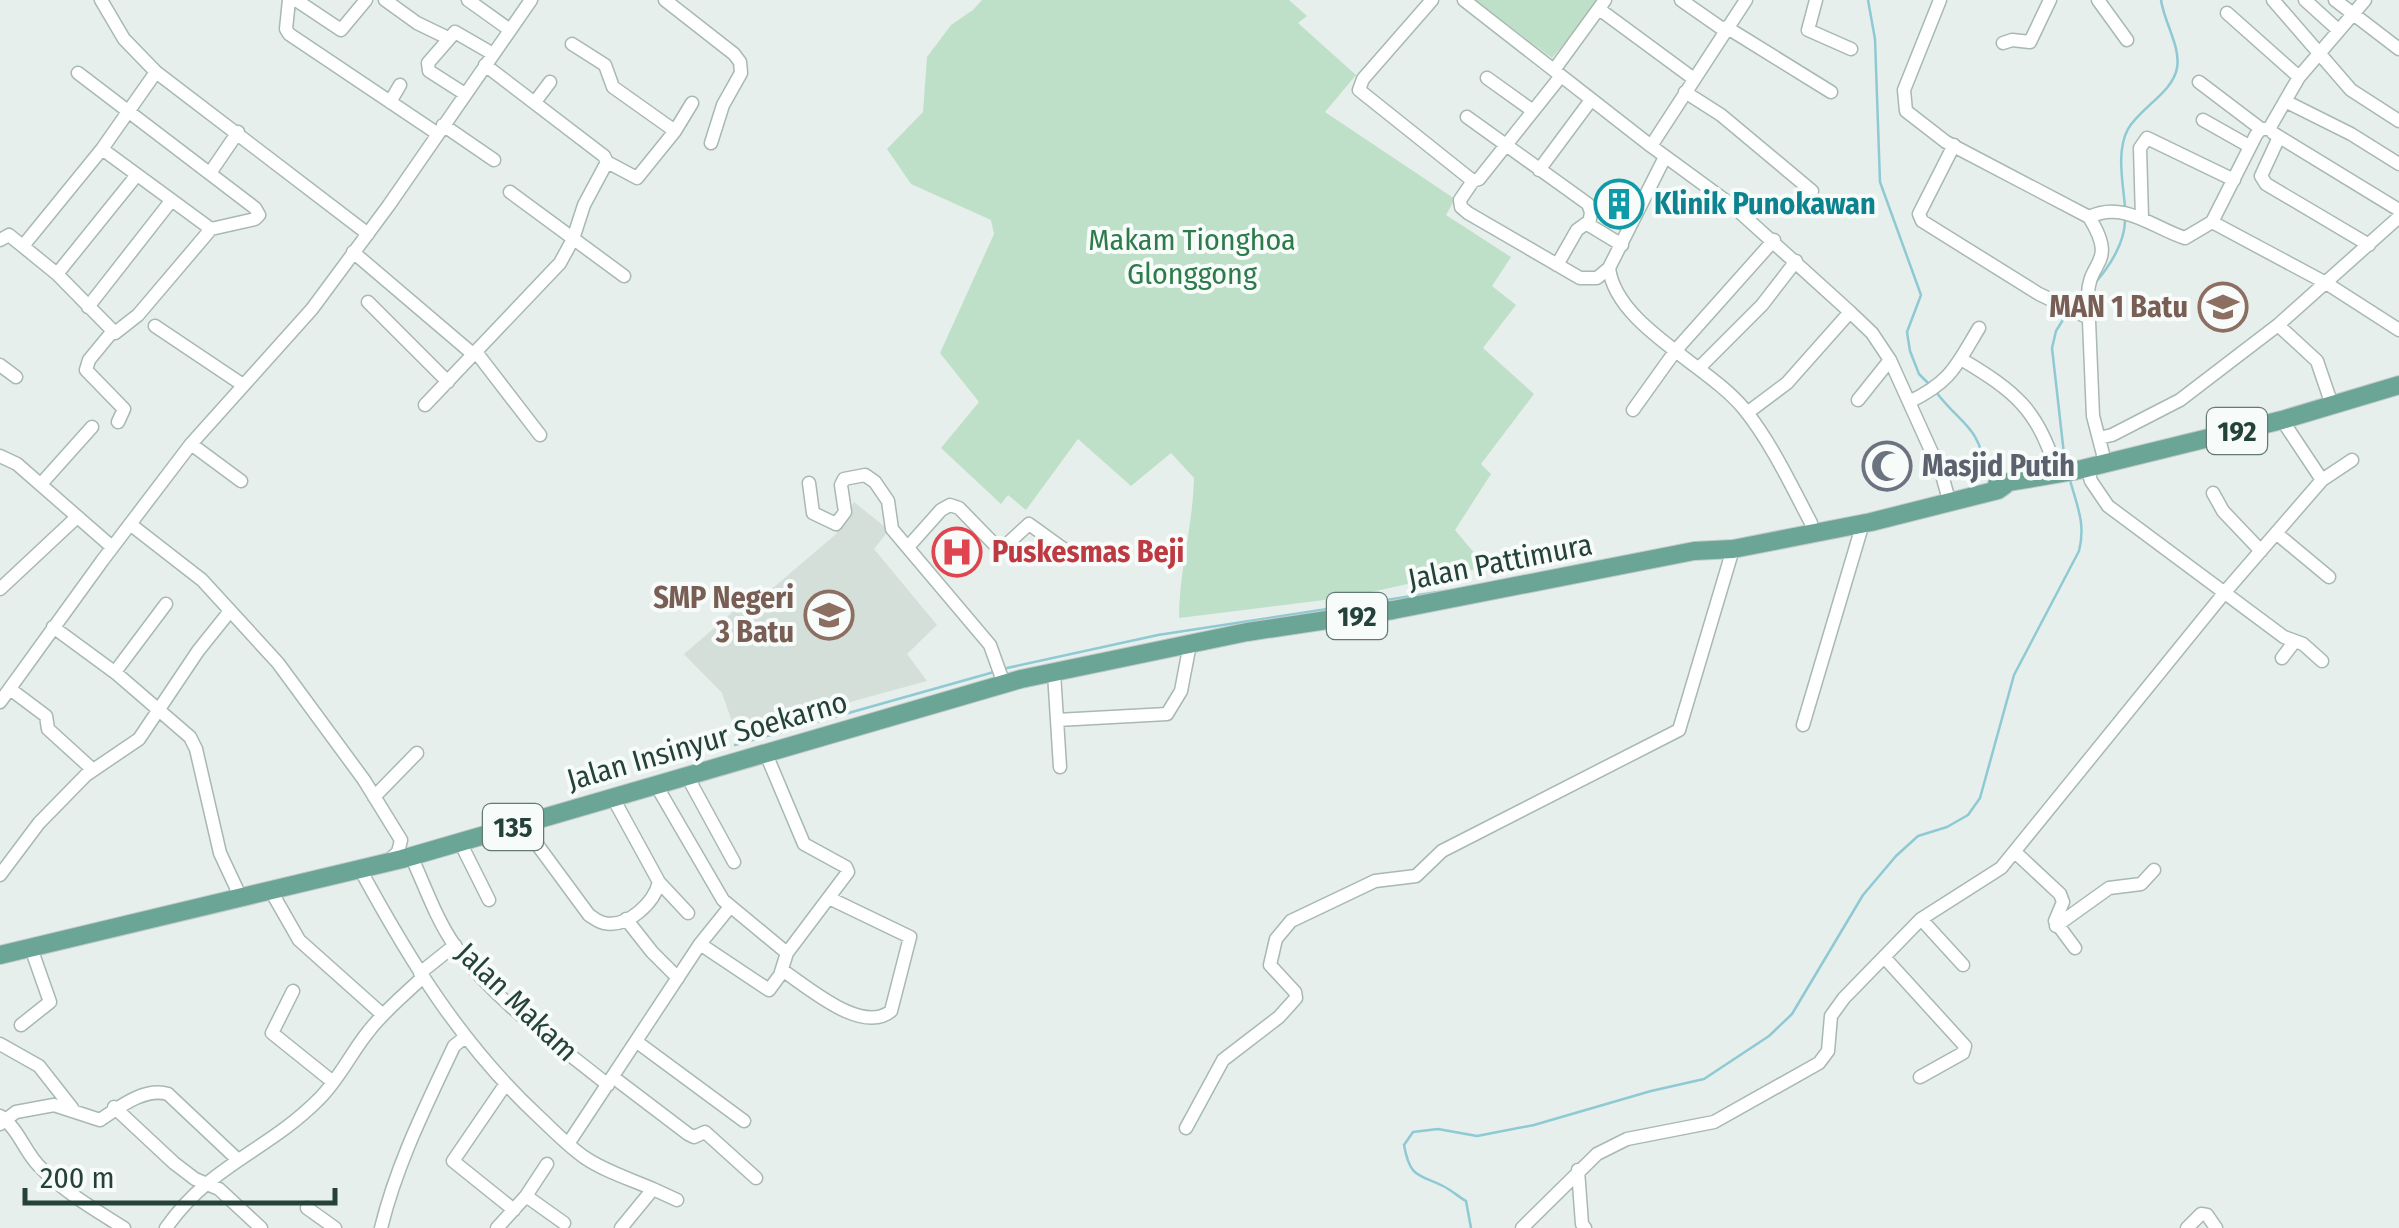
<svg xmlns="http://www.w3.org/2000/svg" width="2399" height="1228" viewBox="0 0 2399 1228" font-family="'Fira Sans Condensed',sans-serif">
	<rect width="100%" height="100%" fill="#e6efeb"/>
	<path fill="#d4dfda" d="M854 502 889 530 874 549 937 625 907 654 927 681 736 733 722 693 684 654 741 605 774 587 836 534Z"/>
	<path fill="#bfe0c8" d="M982 0H1289L1307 16 1298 23 1356 75 1325 112 1455 199 1446 215 1511 257 1492 286 1516 305 1483 348 1534 394 1481 464 1491 474 1455 530 1486 567 1348 597 1179 618C1179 571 1193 526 1194 478L1171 453 1131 486 1078 439 1026 510 1008 495 1001 504 941 448 979 402 940 353 994 234 991 220 911 184 887 149 923 112 927 57 951 25 973 10Z
		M1474 0H1601L1552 58Z"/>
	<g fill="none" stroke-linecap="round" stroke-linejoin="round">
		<path stroke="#8ec9d4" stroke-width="2.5" d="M1868 0 1875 39 1880 182 1921 295 1907 332 1910 351 1919 374 1928 383
			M2125 207C2123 183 2116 151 2128 129 2140 108 2173 92 2177 68 2181 47 2164 22 2161 0
			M2095 283C2110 266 2125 242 2125 220
			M1936 392C1962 426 1979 425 1986 472
			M2065 463 2052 348 2056 331 2066 315
			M1007 668 1158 635 1451 590
			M735 745 994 672
			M1471 1228 1466 1201C1459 1197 1451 1190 1443 1186 1418 1174 1410 1178 1404 1145L1413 1132 1438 1129 1477 1136 1534 1125 1651 1091 1704 1079 1769 1036 1792 1014 1863 895 1896 856 1918 836 1947 827 1968 815 1980 798 2014 675 2079 551C2086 524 2077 506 2070 480"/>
		<g stroke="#a8b8b2" stroke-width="15">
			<path id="minor" d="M101 0 124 39 156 72 368 234
				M289 0 286 29 289 34 438 134
				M296 0 341 30 366 0
				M385 0 417 23 448 38
				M468 0 510 30
				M665 0 734 54 740 62 741 73 723 105 711 143
				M1432 0 1363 79 1359 90 1473 181 1479 179 1561 76
				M1464 0 1651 146 1733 206 1850 312 1872 333 1890 360 1942 475 1947 493
				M1681 0 1724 30
				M1816 0 1808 30 1851 49
				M1940 0 1904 90 1906 111 1946 142 2089 217C2119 265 2087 260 2088 297L2093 416 2105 462
				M2098 0 2127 40
				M2273 0 2351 90 2399 121
				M2305 0 2337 29
				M2335 0 2399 49
				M1599 9 1694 79
				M2227 13 2299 77
				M1726 27 1831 92
				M2003 43 2012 40 2030 42 2050 0
				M572 44 605 65 613 87 675 131
				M1554 70 1605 0
				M1487 78 1533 111
				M2199 82 2261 129
				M1685 92 1721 115 1812 191
				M465 94 429 71 428 63 455 32 493 54
				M2285 101 2351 134 2399 164
				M390 102 400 85
				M535 102 550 82
				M1467 117 1588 204 1591 212 1589 225 1622 245
				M2203 120 2249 146
				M443 125 494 160
				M2273 133 2399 210
				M2279 137 2261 176 2266 184 2369 245
				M1954 145 1919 214 1922 221 2039 294 2089 318
				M1651 146 1746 0
				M102 149 211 229
				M1665 157 1609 268C1616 326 1709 365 1745 410 1772 444 1791 485 1811 523
				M607 162 637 178 675 131 692 103
				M1539 170 1591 100
				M210 173 238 132
				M1473 181 1460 200 1461 207 1468 213 1580 278H1597L1609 268
				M510 192 624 276
				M2089 217C2124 200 2153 228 2185 238L2212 222 2256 135 2261 129H2269L2299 77 2365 0
				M2142 218 2140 148 2147 138 2234 180
				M2212 222 2326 283 2399 330
				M0 240 9 235 57 274 115 333 138 315 211 229 255 219 259 215 255 208 78 73
				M23 246 102 149 156 72
				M353 252 474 355
				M1557 265 1577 230 1588 222
				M57 274 136 176
				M368 302 448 382
				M88 307 171 201
				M2278 325 2317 361 2332 405
				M155 326 243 385
				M112 332 89 360 86 370 124 409 118 422
				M476 352 540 435
				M1961 359C2015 391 2040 411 2057 474
				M0 365 16 377
				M1700 367 1762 305 1796 261
				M1858 400 1890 360
				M1909 402C1951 382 1956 366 1979 328
				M425 405 560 263 573 239 584 205 607 162 604 156 485 65
				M1633 410 1676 350 1774 240
				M1747 413 1787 383 1850 312
				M2282 420 2322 480
				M2099 438 2112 435 2180 400 2278 325 2399 217
				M191 444 241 481
				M0 456 17 464 112 547
				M2087 467 2091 481 2108 506 2284 637 2303 644 2322 661
				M809 483 813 513 836 524 845 512 841 485 844 479 865 475 875 482 888 501 892 529 990 645 1004 684
				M41 484 92 427
				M2213 493 2223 511 2261 551
				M130 524 202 580 278 663 364 780 401 840 398 852 386 863
				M2276 533 2329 577
				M908 547 941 510 950 505 959 508 996 546H1005L1029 524 1072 555
				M0 589 77 517
				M53 627 117 674 190 737 196 749 220 853 241 898
				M2282 658 2295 641
				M115 672 166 604
				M1054 673 1060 767
				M10 689 46 716 48 729 92 769
				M0 702 102 561 191 444 312 309 389 205 531 0
				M1057 720 1167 714 1181 691 1190 644
				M1803 725 1863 523
				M687 776 734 862
				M656 785 723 900 787 953
				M374 797 417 753
				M522 824 589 915C594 918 598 922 604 923 628 928 654 903 659 882L613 798
				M460 842 489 900
				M2015 852 2060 894 2063 902 2055 921 2075 948
				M411 856C425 886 436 919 455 946 495 1001 556 1043 608 1085
				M360 869C410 961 461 1044 538 1116 553 1130 567 1145 584 1157 604 1171 630 1179 653 1189
				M0 875 39 823 86 775 139 739 198 651 230 611
				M659 882 688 913
				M271 891 299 940 383 1015
				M626 919 652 952 678 978
				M1921 919 1963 965
				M2056 926 2109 888 2141 884 2154 870
				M700 944 769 990 780 975 787 953 848 872 846 867 804 844 766 754
				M1884 957 1965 1046 1963 1053 1920 1077
				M782 970C808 987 862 1035 891 1011L910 937 829 898
				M420 973 455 945
				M293 991 272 1033 333 1082
				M21 1025 50 1002 31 948
				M637 1042 744 1121
				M0 1044 39 1066 72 1108
				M613 1077 688 1134 694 1137 705 1132 756 1178
				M505 1085 453 1161 514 1210
				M114 1107 174 1163 195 1179 219 1189 261 1228
				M0 1116C19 1129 24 1151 39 1166 64 1192 94 1209 124 1228
				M0 1124 16 1112 54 1105 100 1120C118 1108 144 1087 168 1094L237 1159
				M1186 1128 1223 1060 1279 1017 1296 998 1295 992 1270 965 1276 939 1291 921 1375 881 1416 876 1442 851 1679 730 1733 549
				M568 1144 700 944 729 908
				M1578 1170 1582 1224 1585 1228
				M526 1196 564 1223
				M307 1208 335 1228
				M166 1228C210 1165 266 1152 318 1100 338 1081 351 1053 368 1032 384 1011 404 995 423 977
				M381 1228C397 1163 426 1106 454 1046L464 1038
				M497 1228 526 1196 547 1164
				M621 1228 653 1189 677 1200
				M1522 1228 1597 1154 1627 1139 1714 1122 1819 1063 1828 1051 1831 1016 1844 998 1921 919 2001 868 2225 592 2322 480 2352 460
				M2187 1228 2201 1214 2207 1215 2216 1228"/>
		</g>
		<g stroke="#c2cac8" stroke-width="20">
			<path id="major" d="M1997 484 2074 471 2282 420 2399 385
				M0 955 402 859 1021 679 1247 632 1393 610 1694 551 1733 549 1871 522 1998 490 2005 485"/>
		</g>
		<use href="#minor" stroke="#fff" stroke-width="12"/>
		<use href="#major" stroke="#6aa596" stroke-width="18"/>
	</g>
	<defs>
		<g id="building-ring" transform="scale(2.5)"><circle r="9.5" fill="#f7fbf9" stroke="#0f9aa8" stroke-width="1.5"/><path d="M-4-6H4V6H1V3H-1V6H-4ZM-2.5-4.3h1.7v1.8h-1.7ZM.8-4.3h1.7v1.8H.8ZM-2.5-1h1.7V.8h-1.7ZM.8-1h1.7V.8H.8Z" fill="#0f9aa8"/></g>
		<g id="school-ring" transform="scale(2.5)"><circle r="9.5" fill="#f7fbf9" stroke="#8d6e63" stroke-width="1.5"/><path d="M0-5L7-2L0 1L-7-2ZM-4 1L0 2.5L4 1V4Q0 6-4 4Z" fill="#8d6e63"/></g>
		<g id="mosque-ring" transform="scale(2.5)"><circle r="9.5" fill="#f7fbf9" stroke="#6b7280" stroke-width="1.5"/><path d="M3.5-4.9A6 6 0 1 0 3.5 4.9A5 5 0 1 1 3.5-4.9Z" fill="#6b7280"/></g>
		<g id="hospital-ring" transform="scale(2.5)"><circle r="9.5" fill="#f7fbf9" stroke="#e0444e" stroke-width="1.5"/><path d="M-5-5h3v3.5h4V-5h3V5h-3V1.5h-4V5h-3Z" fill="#e0444e"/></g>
	</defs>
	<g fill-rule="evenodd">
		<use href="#building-ring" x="1619" y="204"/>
		<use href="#school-ring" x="2223" y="307"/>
		<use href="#mosque-ring" x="1887" y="466"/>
		<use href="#hospital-ring" x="957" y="552"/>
		<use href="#school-ring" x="829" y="615"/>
	</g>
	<g text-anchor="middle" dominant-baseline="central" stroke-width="8" stroke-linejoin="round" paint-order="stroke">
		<g fill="#f7fbf9" stroke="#637a73" stroke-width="2.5">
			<rect x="2207" y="408" width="60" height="46" rx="8"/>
			<rect x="1327" y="593" width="60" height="46" rx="8"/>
			<rect x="483" y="804" width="60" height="46" rx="8"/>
		</g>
		<g font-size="28" font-weight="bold" fill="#24423a">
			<text x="2237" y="431">192</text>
			<text x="1357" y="616">192</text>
			<text x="513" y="827">135</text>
		</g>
		<g font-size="30" font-weight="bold" fill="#0d838f" stroke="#f7fbf9" text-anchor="start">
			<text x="1654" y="204">Klinik Punokawan</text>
		</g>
		<g font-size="30" fill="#2d7a4b" stroke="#f7fbf9">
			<text x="1192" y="240">Makam Tionghoa<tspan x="1192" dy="34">Glonggong</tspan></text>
		</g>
		<g font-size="30" font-weight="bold" fill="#785e54" stroke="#f7fbf9" text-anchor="end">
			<text x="2188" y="307">MAN 1 Batu</text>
			<text x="794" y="598">SMP Negeri<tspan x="794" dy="34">3 Batu</tspan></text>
		</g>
		<g font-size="30" font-weight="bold" fill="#5b616d" stroke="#f7fbf9" text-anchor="start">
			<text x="1922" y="466">Masjid Putih</text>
		</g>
		<g font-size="30" font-weight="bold" fill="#be3a42" stroke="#f7fbf9" text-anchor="start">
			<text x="992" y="552">Puskesmas Beji</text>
		</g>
		<g font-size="30" fill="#24423a" stroke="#f7fbf9">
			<text transform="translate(1500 562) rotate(-11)">Jalan Pattimura</text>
			<text transform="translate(707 741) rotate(-16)">Jalan Insinyur Soekarno</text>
			<text transform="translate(517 1002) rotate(44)">Jalan Makam</text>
		</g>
	</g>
	<path d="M25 1188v15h310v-15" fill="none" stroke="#24423a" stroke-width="5"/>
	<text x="40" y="1188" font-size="30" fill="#24423a" stroke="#f7fbf9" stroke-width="8" paint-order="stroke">200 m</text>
</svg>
